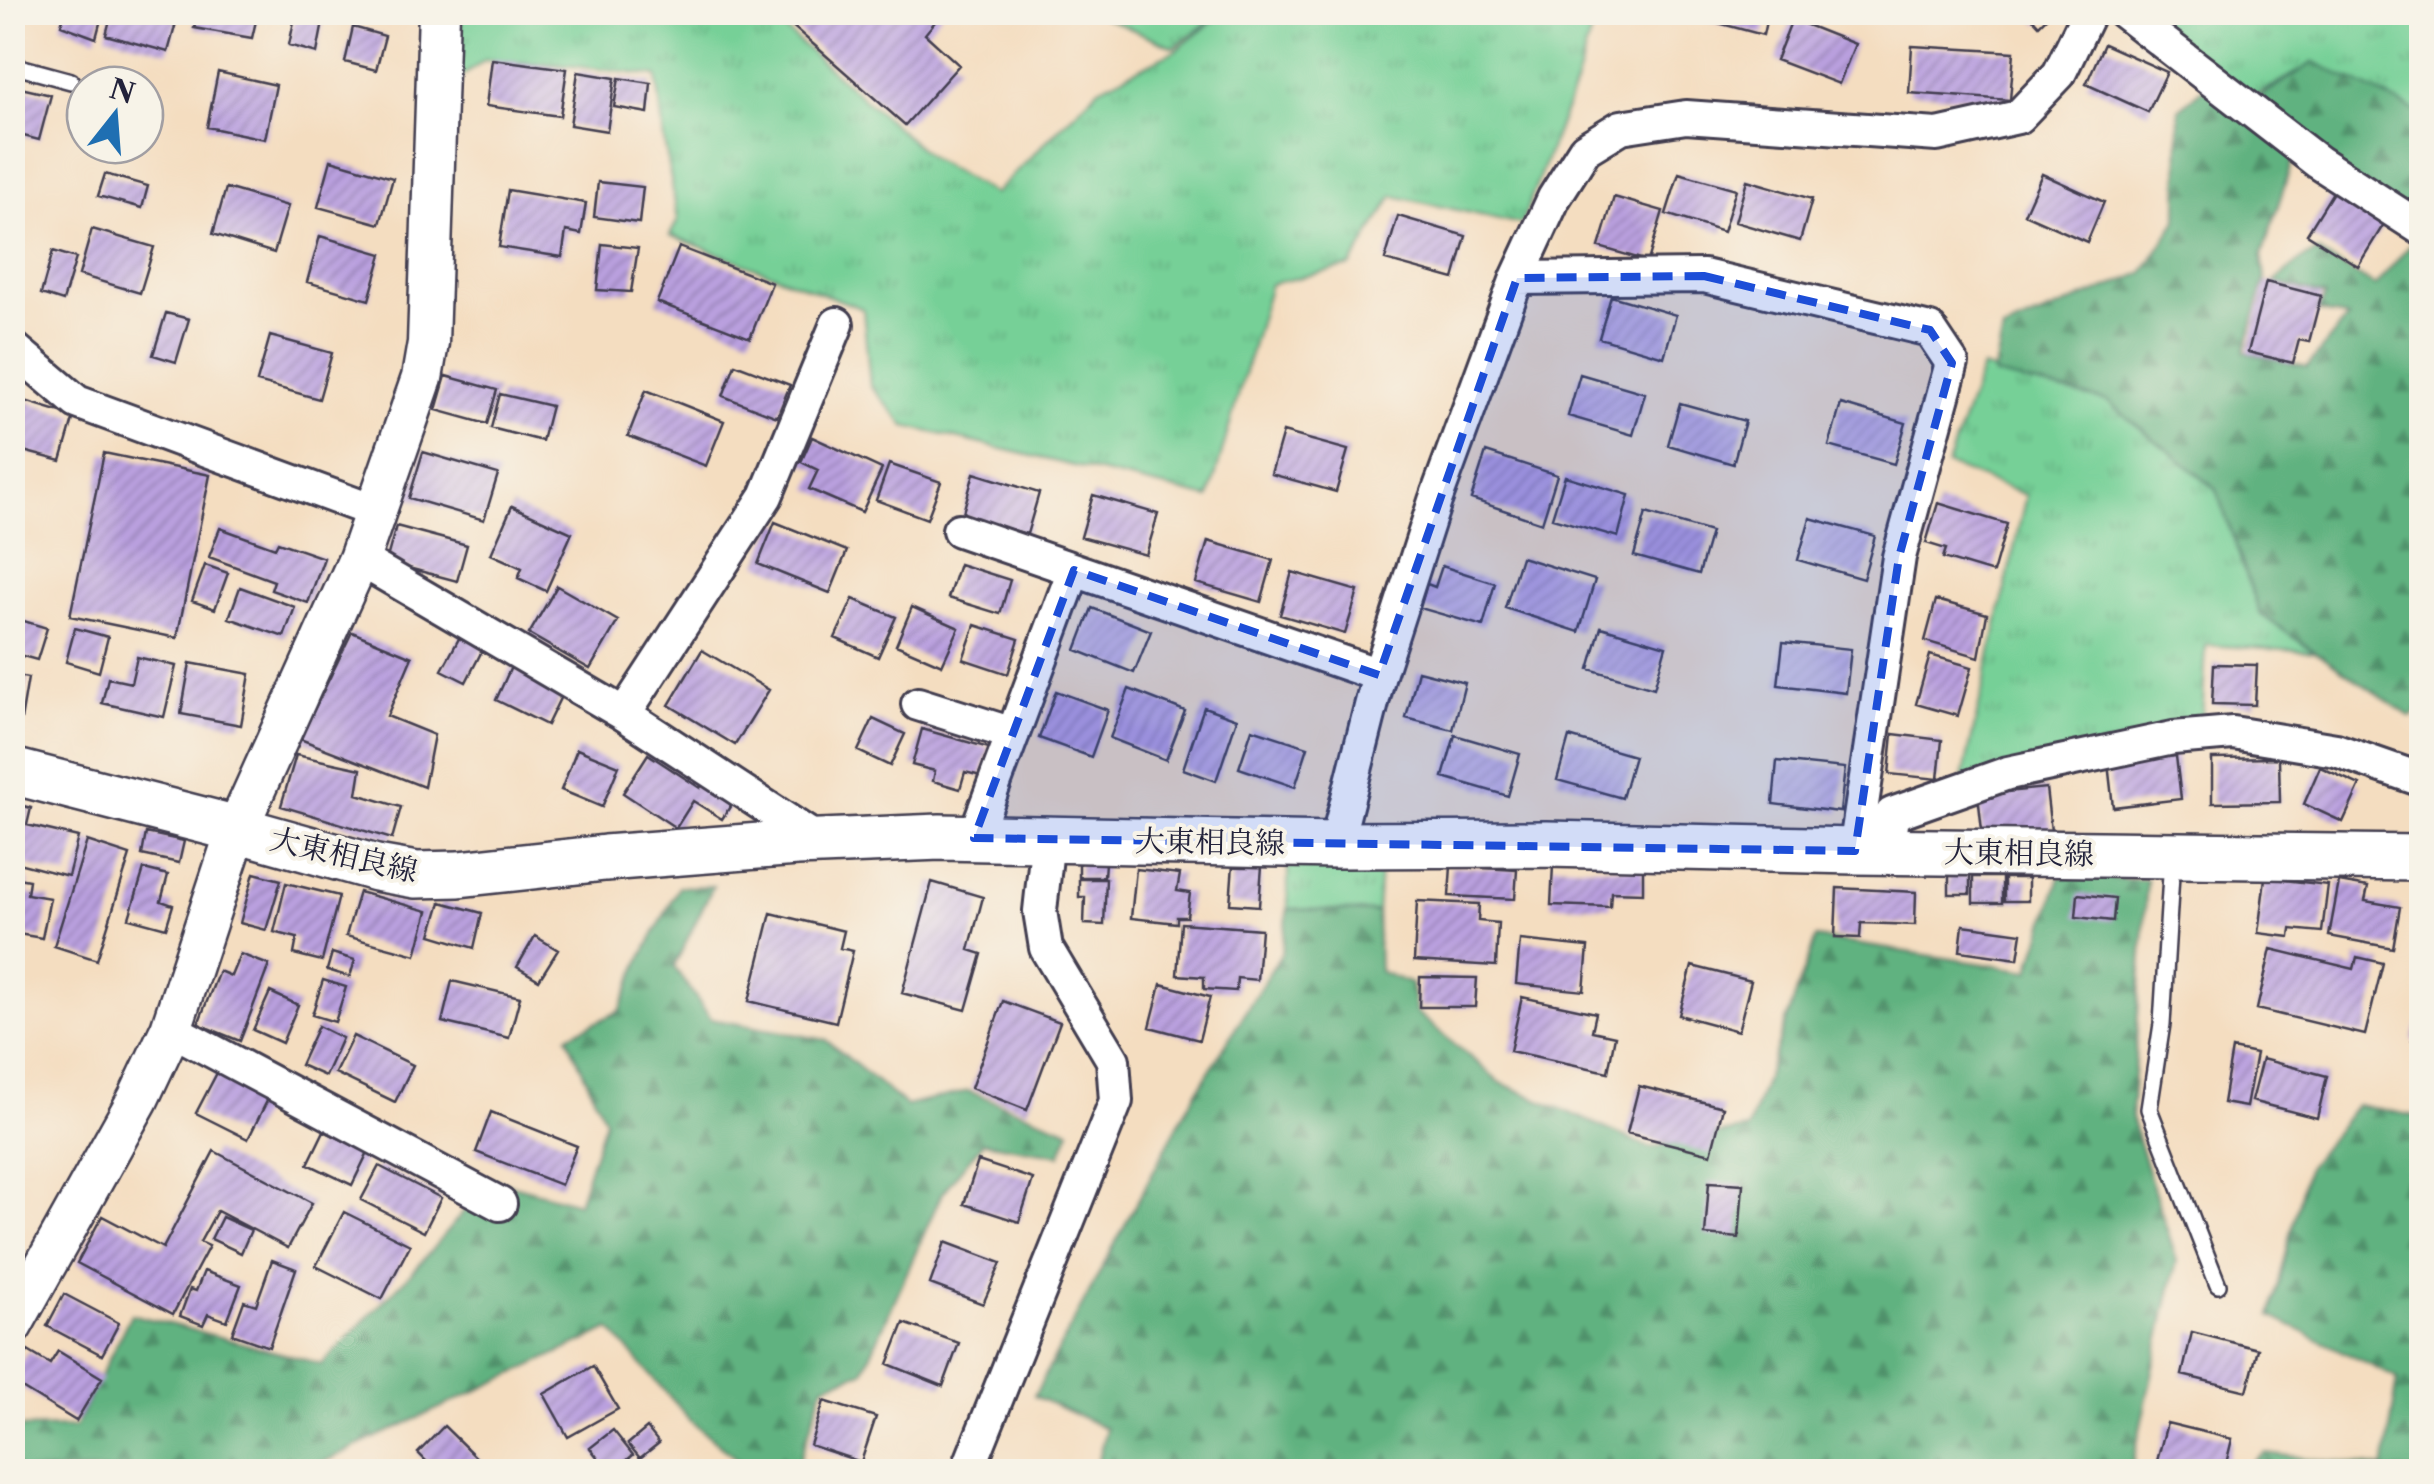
<svg xmlns="http://www.w3.org/2000/svg" width="2434" height="1484" viewBox="0 0 2434 1484" font-family="'Libre Caslon Text','Noto Serif JP',serif">
	<defs>
		<pattern id="grass-tufts" width="24" height="20" patternUnits="userSpaceOnUse" patternTransform="scale(2.5)"><rect width="24" height="20" fill="#76d097"/><path d="M3 7l-1-3M5 7V3M7 7l1-3M15 17l-1-3M17 17v-4M19 17l1-3" fill="none" stroke="#66b283"/></pattern>
		<pattern id="forest-firs" width="22" height="20" patternUnits="userSpaceOnUse" patternTransform="scale(2.5)"><rect width="22" height="20" fill="#60b280"/><path d="M5 1l3.5 6h-7zM16 11l3.5 6h-7z" fill="#4f906a"/></pattern>
		<pattern id="building-hatch" width="6" height="6" patternUnits="userSpaceOnUse" patternTransform="scale(2.5)"><rect width="6" height="6" fill="#baa0df"/><path d="M-1 1l2-2M0 6l6-6M5 7l2-2" fill="none" stroke="#9782b6"/></pattern>
	</defs>
	<rect width="100%" height="100%" fill="#f7f3e8"/>
	<filter id="ink" filterUnits="userSpaceOnUse"><feTurbulence type="fractalNoise" baseFrequency=".01" numOctaves="2"/><feDisplacementMap in="SourceGraphic" scale="20" xChannelSelector="R" yChannelSelector="G"/><feConvolveMatrix kernelMatrix="1 2 1 2 8 2 1 2 1" color-interpolation-filters="sRGB"/></filter>
	<filter id="wash" filterUnits="userSpaceOnUse"><feTurbulence type="fractalNoise" baseFrequency=".0048" numOctaves="4" result="noise"/><feDisplacementMap in="SourceGraphic" scale="40" xChannelSelector="R" yChannelSelector="G"/><feGaussianBlur stdDeviation="2.25" result="paint"/><feColorMatrix in="noise" values="0 0 0 0 0 0 0 0 0 0 0 0 0 0 0 0 0 1.4 0 .05"/><feComposite in="paint" operator="in"/></filter>
	<g filter="url(#wash)">
		<rect width="100%" height="100%" fill="#f4ddc0"/>
		<path fill="url(#grass-tufts)" stroke="#4c7969" stroke-width="2.5" d="M461 13H792L782 27 931 158 994 194 1099 88 1176 50 1224 13H1596L1575 85 1521 224 1393 196 1351 266 1270 284 1209 498 905 426 870 385 863 309 670 235 678 220 664 140 657 76 573 66 485 60 456 81Z
			M1094 13H1221L1174 47Z
			M2135 13H2421V114L2314 63 2250 99Z
			M1982 367 2107 401 2216 489 2260 614 2315 652 2206 645 2202 723 1963 778 2026 495 1947 465Z
			M1288 865 1380 869 1377 912 1288 909Z"/>
		<path fill="url(#forest-firs)" stroke="#416a5e" stroke-width="2.5" d="M2314 62 2421 114V708L2411 717 2260 614 2216 489 2107 401 1994 375 2003 331 2143 273 2178 219 2179 109 2204 87 2294 156 2262 255 2265 279 2245 352 2307 367 2348 318 2318 311 2325 296 2274 282 2305 257 2318 252 2375 286 2416 238 2246 106Z
			M2060 876 2147 880 2131 1118 2177 1261 2131 1471H1095L1106 1428 1034 1396 1188 1106 1282 952 1288 909 1377 912 1379 971 1411 984 1416 1012 1501 1083 1650 1148 1748 1129 1816 938 2030 971Z
			M713 886 674 967 711 1019 826 1040 906 1106 968 1091 1070 1130 1060 1155 983 1142 942 1193 863 1372 824 1385 796 1471H751L691 1421 610 1329 304 1471H13L12 1428 75 1427 131 1314 322 1364 418 1266 491 1179 578 1203 605 1120 567 1036 620 1011 639 963 679 887Z
			M2356 1105 2421 1117V1471H2241L2265 1453 2384 1468 2398 1379 2271 1316 2307 1168Z"/>
		<g id="blocks">
			<path fill="url(#building-hatch)" d="M65 12H103L96 38 61 25Z
				M112 12H179L168 52 106 35Z
				M198 12H258L252 38 194 28Z
				M296 12H325L317 53 289 45Z
				M796 12H943L925 34 959 65 905 125 788 22Z
				M1677 12H1768L1763 35Z
				M2027 12H2052L2039 25Z
				M1792 19 1855 44 1839 84 1776 60Z
				M353 27 385 36 376 70 345 62Z
				M2104 44 2167 72 2148 112 2086 84Z
				M1912 46 2014 52 2010 100 1909 93Z
				M492 59 567 69 560 116 486 106Z
				M218 72 276 85 265 139 207 127Z
				M578 72 615 78 607 131 570 125Z
				M619 78 651 83 648 113 614 107Z
				M12 86 51 95 39 140 12 133Z
				M331 160 393 178 380 224 318 207Z
				M1679 173 1736 189 1723 232 1666 214Z
				M105 174 148 186 142 208 98 196Z
				M2042 174 2104 202 2087 242 2024 214Z
				M1747 180 1812 199 1800 241 1735 222Z
				M598 182 643 187 639 223 594 217Z
				M226 188 288 206 274 253 213 234Z
				M508 190 586 203 581 234 566 231 562 257 499 247Z
				M2333 192 2384 224 2358 266 2307 234Z
				M1614 197 1663 211 1648 261 1599 247Z
				M1398 216 1466 236 1454 279 1385 260Z
				M92 229 154 247 140 293 79 275Z
				M320 236 382 254 369 300 307 282Z
				M602 244 638 248 631 292 597 290Z
				M679 247 772 283 750 338 657 302Z
				M53 251 76 258 63 301 41 294Z
				M2266 282 2321 296 2309 342 2299 340 2293 363 2248 352Z
				M1611 296 1676 315 1664 357 1599 338Z
				M166 313 189 319 176 362 153 355Z
				M270 336 332 353 319 399 257 382Z
				M735 364 790 385 777 417 723 396Z
				M1580 374 1645 393 1633 435 1568 416Z
				M446 376 497 390 487 424 436 410Z
				M646 390 724 421 706 466 628 436Z
				M500 394 551 406 542 441 491 428Z
				M12 397 74 416 61 461 12 448Z
				M1680 403 1745 421 1733 464 1668 445Z
				M1841 404 1906 423 1894 464 1829 446Z
				M1283 432 1348 450 1336 492 1271 474Z
				M812 437 882 469 862 512 809 489 818 470 801 462Z
				M423 452 498 474 484 520 409 498Z
				M1486 452 1557 475 1542 523 1471 499Z
				M104 453 210 475 177 638 70 616Z
				M889 464 941 482 927 519 876 500Z
				M974 473 1039 493 1027 534 962 516Z
				M1565 476 1629 495 1618 537 1552 518Z
				M1093 495 1158 514 1146 555 1081 537Z
				M1938 503 2007 524 1993 573 1943 558 1946 549 1926 543Z
				M512 506 572 533 546 591 518 578 522 568 491 554Z
				M1646 513 1711 532 1699 574 1634 556Z
				M1810 518 1875 536 1863 579 1798 560Z
				M775 522 847 551 830 593 758 564Z
				M396 526 467 545 457 581 386 562Z
				M220 528 275 548 278 542 324 558 308 603 271 590 274 581 209 557Z
				M1208 541 1273 560 1261 602 1196 583Z
				M1521 557 1595 580 1579 632 1505 608Z
				M959 564 1010 580 1000 614 948 598Z
				M205 565 228 573 215 609 192 601Z
				M1442 566 1495 583 1483 626 1420 608 1427 584 1435 587Z
				M1292 572 1358 591 1345 634 1280 615Z
				M557 586 618 621 590 669 529 634Z
				M240 587 295 607 284 637 229 618Z
				M853 599 896 617 878 657 835 638Z
				M1936 600 1987 614 1979 657 1925 641Z
				M912 607 959 628 942 665 896 645Z
				M1092 608 1151 631 1134 673 1076 650Z
				M14 618 47 628 37 660 12 653Z
				M975 625 1019 639 1008 674 963 659Z
				M1601 627 1666 646 1654 688 1589 669Z
				M75 628 108 637 99 672 66 662Z
				M352 632 412 657 387 716 434 735 424 787 300 739Z
				M462 633 485 645 466 682 442 670Z
				M1783 642 1851 649 1846 693 1778 685Z
				M702 650 769 690 735 745 669 705Z
				M1930 655 1972 667 1958 716 1916 704Z
				M137 657 176 666 164 717 102 703 108 678 131 683Z
				M190 663 250 674 241 725 181 714Z
				M2214 664 2257 665 2255 705 2212 704Z
				M511 667 563 692 547 725 496 700Z
				M1418 671 1465 683 1453 730 1406 718Z
				M12 675 28 678 18 738 12 737Z
				M1129 689 1185 711 1166 760 1110 738Z
				M1056 691 1108 710 1091 757 1039 738Z
				M1204 707 1237 719 1216 781 1183 769Z
				M873 719 905 734 890 766 858 751Z
				M922 729 989 748 981 776 965 772 960 789 933 781 935 771 912 765Z
				M1252 729 1308 747 1295 787 1239 768Z
				M1893 734 1942 740 1938 779 1889 774Z
				M1455 735 1520 754 1508 796 1443 777Z
				M1569 737 1634 756 1622 798 1557 780Z
				M577 749 619 766 602 807 561 790Z
				M648 754 700 788 706 780 735 799 722 819 693 801 676 828 623 793Z
				M296 755 361 769 357 794 401 807 392 839 281 806Z
				M2176 756 2181 799 2113 807 2108 763Z
				M2279 758 2280 802 2212 803V759Z
				M1777 761 1845 768 1840 812 1773 804Z
				M2320 767 2360 785 2343 822 2304 804Z
				M2046 788 2051 831 1983 839 1978 795Z
				M12 803 31 808 27 825 78 837 68 876 18 863 16 855H12Z
				M146 833 184 841 179 863 142 855Z
				M87 841 130 855 97 960 54 946Z
				M1079 861 1105 862 1104 877H1079Z
				M1233 864 1262 866 1259 906 1230 904Z
				M1553 865 1643 869V893L1611 892 1610 907 1551 905Z
				M1451 866 1517 870 1515 899 1449 896Z
				M144 869 168 875 161 901 173 905 166 928 129 918Z
				M1136 869 1180 874 1177 891 1190 893 1187 917H1177V923L1131 918Z
				M254 873 281 880 266 930 240 923Z
				M1949 876H1970V894H1949Z
				M12 877 29 880 27 894 50 898 42 938 12 933Z
				M1973 877H2002V903H1973Z
				M2004 878H2028V901H2004Z
				M2265 878 2328 885 2322 932 2291 929 2290 937 2258 933Z
				M1079 879H1106L1104 925 1084 924 1085 897H1079Z
				M932 882 983 897 969 950 982 954 966 1010 902 993Z
				M2339 882 2368 887 2365 901 2400 907 2393 948 2329 936Z
				M286 883 339 896 322 961 294 954 297 938 274 932Z
				M1837 888 1916 892 1915 925 1861 923 1860 938 1835 937Z
				M359 892 428 911 416 955 346 936Z
				M2078 894 2115 898 2113 921 2076 917Z
				M1417 901 1479 904 1478 921 1498 923 1496 966 1414 961Z
				M441 902 482 913 474 948 431 935Z
				M771 913 844 931 840 948 853 951 836 1022 749 1001Z
				M1181 923 1261 929 1257 980 1237 978 1236 991 1204 989V977L1177 975Z
				M1963 925 2022 933 2018 959 1960 951Z
				M535 936 558 950 539 980 517 967Z
				M1520 940 1588 947 1584 991 1516 984Z
				M2271 949 2354 969 2357 957 2383 963 2365 1035 2257 1009Z
				M332 953 355 960 350 977 327 970Z
				M240 954 269 965 240 1041 198 1024 219 971 231 976Z
				M1692 966 1751 981 1738 1031 1679 1015Z
				M1420 977 1477 978 1475 1007H1419Z
				M323 980 346 987 335 1022 312 1015Z
				M452 981 520 997 509 1038 442 1022Z
				M1161 984 1210 997 1199 1040 1150 1027Z
				M270 992 298 1005 282 1043 253 1030Z
				M1522 997 1596 1013 1592 1031 1615 1036 1608 1072 1510 1051Z
				M1003 1001 1060 1022 1027 1110 971 1088Z
				M2421 1013H2422V1043L2412 1040Z
				M318 1026 342 1038 325 1076 300 1065Z
				M353 1036 413 1065 395 1102 335 1073Z
				M12 1042 20 1044 13 1066H12Z
				M2232 1049 2256 1054 2246 1107 2223 1103Z
				M2262 1059 2327 1076 2317 1118 2251 1101Z
				M218 1071 269 1097 248 1139 196 1113Z
				M1639 1086 1723 1107 1711 1154 1627 1133Z
				M491 1112 577 1146 561 1185 476 1152Z
				M324 1131 368 1152 352 1185 308 1164Z
				M214 1151 312 1203 288 1248 217 1211 200 1242 209 1246 173 1314 77 1263 102 1216 163 1248Z
				M978 1161 1033 1179 1019 1222 964 1204Z
				M379 1166 441 1198 424 1232 361 1200Z
				M1709 1182 1743 1184 1739 1238 1705 1235Z
				M344 1212 410 1245 382 1299 316 1266Z
				M222 1217 251 1230 241 1253 211 1239Z
				M945 1242 1001 1263 983 1304 930 1284Z
				M272 1260 296 1269 269 1347 232 1334 244 1301 256 1305Z
				M204 1271 241 1285 227 1321 208 1314 203 1325 180 1316 190 1289 196 1291Z
				M64 1294 119 1323 102 1355 47 1326Z
				M904 1323 959 1343 943 1386 888 1364Z
				M2192 1332 2258 1349 2247 1391 2182 1375Z
				M28 1351 50 1364 58 1351 102 1378 76 1421 12 1382V1376Z
				M593 1366 618 1409 568 1437 544 1394Z
				M824 1401 876 1417 861 1462 810 1445Z
				M2167 1423 2232 1439 2224 1472H2180L2156 1465Z
				M444 1426 491 1472H429L433 1468 418 1453Z
				M647 1428 659 1443 640 1458 628 1444Z
				M613 1430 633 1455 613 1472H609L590 1448Z"/>
		</g>
	</g>
	<g filter="url(#ink)">
		<use href="#blocks" fill-opacity="0" stroke="#423e4f" stroke-width="2.5"/>
		<g fill="none" stroke-linecap="round" stroke-linejoin="round">
			<g stroke="#423e4f" stroke-width="20">
				<path id="service" d="M12 65 71 81
					M2172 858 2162 1024 2149 1109 2218 1285"/>
			</g>
			<g stroke="#423e4f" stroke-width="38">
				<path id="minor" d="M2124 12 2318 162 2422 229
					M1517 278 1704 276 1930 330 1952 363 1899 557 1855 851
					M12 347 77 402 376 512
					M959 530 1379 675
					M359 559 624 714 820 842
					M918 704 1013 734
					M624 714 766 496 837 324
					M974 838 1074 570
					M1336 845 1379 675 1435 501 1517 278 1554 198 1585 149 1621 127 1686 117 1937 135 2018 117 2059 74 2089 12
					M1888 851 1892 814 2008 773 2173 738 2233 733 2336 750 2422 780
					M171 1029 500 1204
					M967 1472 1116 1101 1113 1060 1046 948 1040 911 1048 838"/>
			</g>
			<g stroke="#423e4f" stroke-width="45">
				<path id="tertiary" d="M12 1325 138 1099 171 1029 237 829 359 559 422 378 428 343 439 12"/>
			</g>
			<g stroke="#423e4f" stroke-width="50">
				<path id="secondary" d="M12 771 237 829 376 868 416 875 459 874 605 858 797 843 940 837 1336 845 1547 844 1855 851 2422 858"/>
			</g>
			<use href="#service" stroke="#fff" stroke-width="15"/>
			<use href="#minor" stroke="#fff" stroke-width="32"/>
			<use href="#tertiary" stroke="#fff" stroke-width="40"/>
			<use href="#secondary" stroke="#fff" stroke-width="45"/>
		</g>
	</g>
	<path fill="#1d4ed8" fill-opacity="0.2" stroke="#1d4ed8" stroke-width="8" stroke-dasharray="20 12" stroke-linejoin="round" d="M1704 276 1930 330 1952 363 1899 557 1855 851 974 838 1074 570 1379 675 1517 278Z"/>
	<g text-anchor="middle" dominant-baseline="central" stroke-width="8" stroke-linejoin="round" paint-order="stroke">
		<g font-size="30" fill="#22223b" stroke="#f7f3e8">
			<text transform="translate(1210 842) rotate(1)">大東相良線</text>
			<text transform="translate(2019 853) rotate(1)">大東相良線</text>
			<text transform="translate(344 855) rotate(13)">大東相良線</text>
		</g>
	</g>
	<rect width="2434" height="1484" fill="none" stroke="#f7f3e8" stroke-width="50"/>
	<g transform="translate(115 115) rotate(17)"><circle r="48" fill="#f7f3e8" stroke="#a29fa3" stroke-width="2.5"/>
	<path d="M0-8L18 38L0 25L-18 38Z" fill="#1f6fb2"/>
	<text y="-15" font-size="28" font-weight="bold" text-anchor="middle" fill="#22223b">N</text>
	</g>
</svg>
